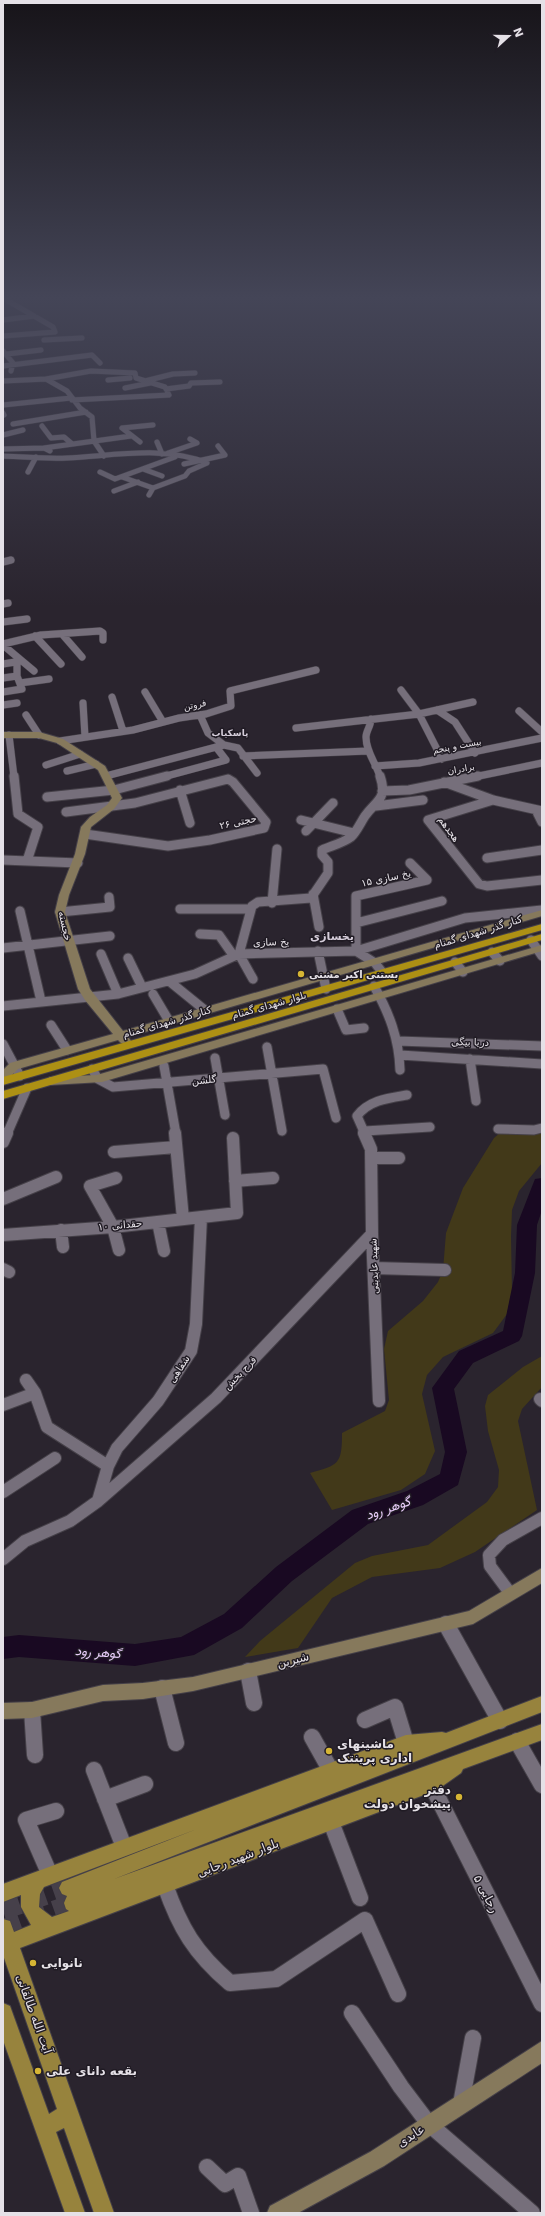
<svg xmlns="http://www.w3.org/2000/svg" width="545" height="2216" viewBox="0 0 545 2216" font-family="'DejaVu Sans',Vazirmatn,sans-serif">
	<rect width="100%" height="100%" fill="#2a242e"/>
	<path fill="#423919" d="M542 1131V1163L519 1191 512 1210 511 1236 512 1291 507 1314 493 1333 443 1357 427 1375 422 1394 435 1451 425 1474 401 1490 332 1510 310 1473C339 1465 342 1464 342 1433L385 1411 389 1400 384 1349 388 1331 423 1301 438 1282 443 1270 446 1233 463 1188 494 1138 501 1132Z
		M542 1356V1387L522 1409 518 1421 537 1510 475 1552 440 1568 372 1577 332 1598 298 1648 245 1657 260 1641 355 1563 372 1556 428 1545 487 1502 498 1487 499 1470 488 1431 485 1406 488 1395 523 1367Z"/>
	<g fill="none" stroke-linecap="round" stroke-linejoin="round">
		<path fill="#190922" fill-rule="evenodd" d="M542 1178V1210L537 1225 535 1273 522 1336 519 1341 473 1363 454 1389 467 1452 458 1485 423 1505 368 1524 292 1581 242 1628 194 1655 135 1666 19 1657 3 1659V1637L19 1635 135 1644 181 1637 224 1614 276 1567 352 1510 407 1491 440 1474 445 1452 432 1388 459 1351 503 1331 515 1273 517 1225 533 1184 535 1179Z"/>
		<path stroke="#46404a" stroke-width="18" stroke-dasharray="18 9" stroke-linecap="butt" d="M3 1911 68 1888
			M3 1928 73 1903"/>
		<g stroke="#454048" stroke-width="6">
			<path id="street-far4" d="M3 298 53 327 55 332 3 336
				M3 320 34 316
				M44 340 82 338
				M3 351 13 363 11 371
				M7 354 41 350
				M3 366 92 355 100 363
				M46 379 67 391 80 408 92 417 94 441 104 456
				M108 380 130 378
				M3 381 46 379 91 371 135 373 136 378 165 387 169 395 72 400
				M145 381 173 374 195 373
				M125 388 150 383
				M166 389 189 386 191 383 220 382
				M3 405 71 398
				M3 413 4 415
				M13 424 86 412
				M42 426 51 438 64 437 71 443
				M3 435 23 430
				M140 442 122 428 153 425
				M157 442 162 454
				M44 448 131 436
				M3 449 44 448 50 451
				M168 453 197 443 190 439
				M3 456C24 457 46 459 67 458 112 456 165 445 207 463L189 471 185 476 153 488 149 495
				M184 464 225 455 218 446
				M143 469 162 476
				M28 472 36 457
				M100 472 115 479 175 457
				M122 477 153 488
				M114 491 138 482"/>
		</g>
		<g stroke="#454048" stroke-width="8">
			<path id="street-far3" d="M3 562 11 560
				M3 604 8 603
				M3 622 27 619
				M62 634 82 657
				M35 636 61 664
				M3 644 41 635 100 631 103 633V640
				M3 645 34 671
				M3 664 21 661
				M3 678 17 676
				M20 683 49 679
				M401 690 419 714 473 702
				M3 692 22 689 17 676V662
				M145 692 163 722
				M112 697 123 731
				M83 703 85 737
				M3 705 17 703
				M437 710 455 722 475 753
				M519 711 542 732
				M26 715 39 735
				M200 715 208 733 224 745
				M371 719C371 726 366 731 366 737 366 752 376 763 380 777
				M296 728 419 714 442 759
				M9 735 14 777
				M60 741 133 730 179 718 206 714 231 706 230 691 316 670
				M243 756 368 751
				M46 765 80 754
				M375 766 419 763 542 738
				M67 771 96 764
				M106 776 224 745 238 748 257 773
				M163 777 226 760 216 747
				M474 777 542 763"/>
		</g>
		<g stroke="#454048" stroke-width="11">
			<path id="street-far2" d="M14 776 18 814 38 827 27 861
				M444 782 493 800 542 811
				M180 790 190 823
				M382 791 409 790 478 776
				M47 797 114 790 167 776
				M493 800 428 820 479 884 487 886 542 880
				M376 806 423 800
				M536 810 542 822
				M66 812 135 803 228 779 233 782 266 822 264 828 210 840 168 846 85 834
				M301 820 354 833
				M306 831 333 803
				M487 858 542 850
				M3 860 78 863
				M313 894 319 927
				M272 903 277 849
				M180 909H250
				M20 911 41 1001
				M60 912 110 907 109 897
				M356 923 442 901
				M200 934 219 935 233 955
				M531 940 542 956
				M3 948 110 936
				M318 951 326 989
				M492 952 500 961
				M101 954 118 994
				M128 958 142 987
				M455 962 463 972
				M382 972 375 963 356 951V896L427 880 410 863
				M253 979 239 954 252 906 258 902 311 898 328 873V862L322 855V850C331 846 343 843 351 837 356 833 361 822 365 816 376 800 388 800 380 776
				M169 981 206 1011
				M374 986C389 1013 399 1038 400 1070
				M153 994 169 1021
				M3 1006 118 994 195 974 239 954 356 951 465 918 542 910
				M337 1009 346 1030 364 1028
				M51 1025 67 1050
				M398 1041 542 1046
				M3 1044 20 1076
				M267 1047 282 1131
				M400 1055 542 1064
				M215 1058 225 1115
				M470 1059 476 1101
				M164 1066 176 1134
				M92 1069 98 1079 113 1087 323 1069 336 1118
				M498 1129 534 1130 542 1128
				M365 1131 430 1127
				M7 1134 27 1088
				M365 1134 357 1116C369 1100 389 1098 407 1095"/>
		</g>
		<g stroke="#454048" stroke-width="14">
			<path id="street-far1" d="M175 1133 183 1219
				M364 1133 371 1149 372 1234 379 1401
				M3 1142 7 1133
				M114 1152 176 1147
				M371 1158H399
				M116 1178 90 1186 113 1227 119 1250
				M235 1181 273 1178
				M3 1199 56 1177
				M158 1222 164 1251
				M61 1230 63 1247
				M3 1235 113 1227 237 1213 233 1138
				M374 1268 445 1270
				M3 1269 9 1272
				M26 1380 35 1393 47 1427 108 1466
				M540 1399 542 1401
				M3 1405 35 1393
				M3 1492 55 1458
				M98 1501 108 1466 117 1448 158 1401 191 1351 196 1324 201 1217
				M3 1559 25 1541 70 1521 98 1501 216 1398 372 1234
				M510 1593 490 1566 489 1555 503 1540 542 1518"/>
		</g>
		<g stroke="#454048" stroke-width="18">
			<path id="street" d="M446 1624 500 1721
				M248 1671 254 1703
				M162 1688 176 1743
				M32 1710 35 1755
				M365 1720 395 1707 406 1743
				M312 1737 331 1771
				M517 1741 542 1785
				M94 1770 124 1847
				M431 1784 542 2004
				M105 1799 145 1784
				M331 1822 360 1898
				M50 1875 26 1820 56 1811
				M165 1885C180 1928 195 1953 230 1983L276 1979 365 1920 398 1994
				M352 2013 401 2087 429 2124 532 2213
				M461 2104 473 2038
				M207 2167 225 2184 238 2176 251 2213"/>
		</g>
		<g stroke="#454048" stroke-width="2">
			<path id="secondary" d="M3 732H39L63 739 105 766 122 798 114 809 91 827 85 854 69 895 65 912 90 989 123 1031 542 910V916L128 1037 131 1041 129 1043H121L118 1040 18 1069 7 1080 3 1081V1070L10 1063 113 1034 85 1000 78 989 55 912 59 895 75 854 81 827 90 817 107 805 112 798 98 770 57 743 39 738H3Z
				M542 945V951L102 1082 50 1085 44 1081 50 1077 97 1075Z
				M542 1568V1583L473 1624 193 1691 143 1699 103 1701 32 1718 3 1719V1703L32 1702 103 1685 143 1683 193 1677 469 1611Z
				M542 2041V2063L384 2166 298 2213H267L270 2206 370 2152Z"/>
		</g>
		<g stroke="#454048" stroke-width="2">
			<path id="primary" d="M542 1696V1712L114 1879 542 1724V1740L463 1769 461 1773 437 1790 20 1948 114 2213H94L64 2128 56 2132 85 2213H65L3 2040V2003L10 2006 49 2114 57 2109 3 1955V1919L10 1921 14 1932 31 1925 21 1907V1895L3 1902V1884L406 1735 442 1732 446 1733ZM197 1829 62 1882 59 1888 62 1894 67 1896 64 1903 66 1909 69 1911 52 1917 39 1907 40 1894 44 1887Z"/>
		</g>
		<g stroke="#454048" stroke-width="2">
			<path id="highway" d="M542 924V930L3 1085V1077Z
				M542 934V940L3 1099V1091Z"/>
		</g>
		<use href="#street-far4" stroke="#766f7b" stroke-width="5"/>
		<use href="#street-far3" stroke="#766f7b" stroke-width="7"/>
		<use href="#street-far2" stroke="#766f7b" stroke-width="9"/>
		<use href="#street-far1" stroke="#766f7b" stroke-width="12"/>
		<use href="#street" stroke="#766f7b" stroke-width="16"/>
		<use href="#secondary" fill="#86795c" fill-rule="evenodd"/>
		<use href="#primary" fill="#97833d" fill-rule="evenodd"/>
		<use href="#highway" fill="#ad9014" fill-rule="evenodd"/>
	</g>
	<linearGradient id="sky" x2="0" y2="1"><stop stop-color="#171419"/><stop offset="0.49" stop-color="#444557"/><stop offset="1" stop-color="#444557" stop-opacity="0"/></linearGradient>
	<rect width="545" height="607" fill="url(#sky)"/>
	<g fill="#d6b534" stroke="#201b24" stroke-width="1.5">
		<circle cx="301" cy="974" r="4"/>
		<circle cx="329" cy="1751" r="4"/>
		<circle cx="459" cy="1797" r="4"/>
		<circle cx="33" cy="1963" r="4"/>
		<circle cx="38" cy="2071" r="4"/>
	</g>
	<g text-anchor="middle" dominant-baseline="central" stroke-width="3" stroke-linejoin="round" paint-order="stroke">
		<g font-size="9" fill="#e5e1e7" stroke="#201b24">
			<text transform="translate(195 705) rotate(-11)">فروتن</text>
			<text transform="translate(457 746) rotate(-11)">بیست و پنجم</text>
			<text transform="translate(461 769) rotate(-10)">برادران</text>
		</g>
		<g font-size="9" font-weight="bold" fill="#d5cdda" stroke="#201b24">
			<text x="230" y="733">پاسکیاب</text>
		</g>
		<g font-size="10" fill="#e5e1e7" stroke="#201b24">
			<text transform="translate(238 822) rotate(-12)">حجتی ۲۶</text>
			<text transform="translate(449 829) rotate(54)">هجدهم</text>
			<text transform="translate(386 878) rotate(-12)">یخ سازی ۱۵</text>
			<text transform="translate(65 926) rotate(78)">خجسته</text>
			<text transform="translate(478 932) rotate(-17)">کنار گذر شهدای گمنام</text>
			<text transform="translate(271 942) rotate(-2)">یخ سازی</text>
			<text transform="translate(269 1005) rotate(-16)">بلوار شهدای گمنام</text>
			<text transform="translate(167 1022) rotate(-16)">کنار گذر شهدای گمنام</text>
			<text transform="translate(470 1042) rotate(1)">دریا بیگی</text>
			<text transform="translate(204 1080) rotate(-5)">گلشن</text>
			<text transform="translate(120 1225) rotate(-5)">حقدانی ۱۰</text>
			<text transform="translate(374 1266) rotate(-92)">شهید عابدینی</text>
			<text transform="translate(179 1369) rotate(-57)">شفاهی</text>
			<text transform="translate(240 1373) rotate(-46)">فرح بخش</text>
		</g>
		<g font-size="10" font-weight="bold" fill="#e5e1e7" stroke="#201b24" text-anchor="start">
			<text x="309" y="974">بستنی اکبر مشتی</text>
		</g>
		<g font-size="11" font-weight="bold" fill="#d5cdda" stroke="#201b24">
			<text x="332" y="936">یخسازی</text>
		</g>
		<g font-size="12" fill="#e5e1e7" stroke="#201b24">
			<text transform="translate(293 1660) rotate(-14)">شیرین</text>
			<text transform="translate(238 1858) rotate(-21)">بلوار شهید رجایی</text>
			<text transform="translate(486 1894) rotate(63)">رجایی ۵</text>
			<text transform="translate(34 2014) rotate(70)">آیت الله طالقانی</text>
			<text transform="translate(411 2136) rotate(-33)">عابدی</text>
		</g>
		<g font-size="12" font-weight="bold" fill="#e5e1e7" stroke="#201b24" text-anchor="start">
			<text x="337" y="1744">ماشینهای<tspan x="337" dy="14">اداری پرینتک</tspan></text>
			<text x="451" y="1790" text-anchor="end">دفتر<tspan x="451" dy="14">پیشخوان دولت</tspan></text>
			<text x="41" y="1963">نانوایی</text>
			<text x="46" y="2071">بقعه دانای علی</text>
		</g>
		<g font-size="13" font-style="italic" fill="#eacffc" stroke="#201b24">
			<text transform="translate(388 1508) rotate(-19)">گوهر رود</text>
			<text transform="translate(98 1652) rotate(4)">گوهر رود</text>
		</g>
	</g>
	<rect width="545" height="2216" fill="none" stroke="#e5e1e7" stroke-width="8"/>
	<g transform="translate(509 36) rotate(69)" stroke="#201b24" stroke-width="3" paint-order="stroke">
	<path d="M0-3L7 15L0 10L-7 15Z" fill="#e5e1e7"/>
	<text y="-6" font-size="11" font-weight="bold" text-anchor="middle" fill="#e5e1e7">N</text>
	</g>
</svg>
